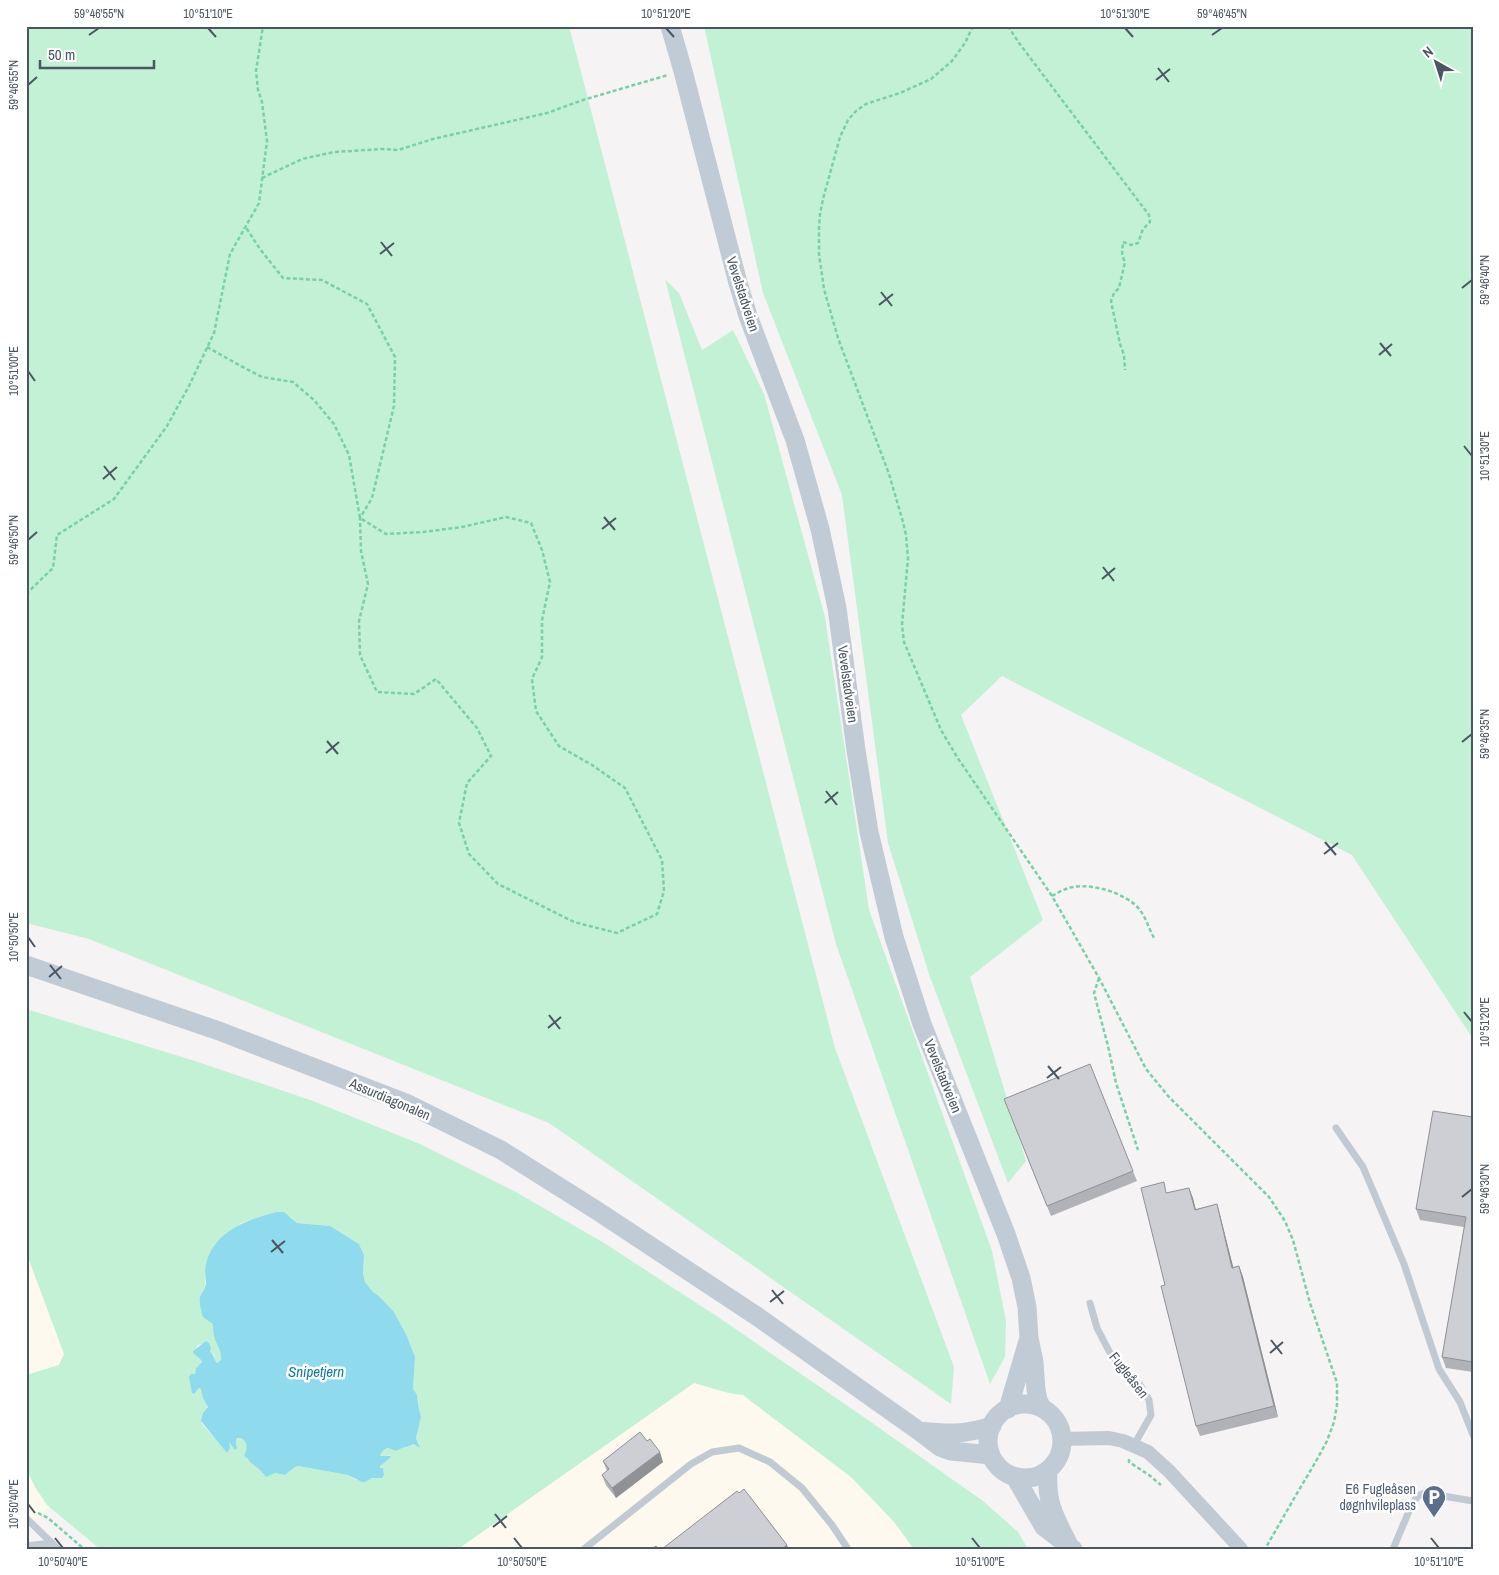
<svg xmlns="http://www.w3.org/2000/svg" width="1499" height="1575" viewBox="0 0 1499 1575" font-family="'Archivo Narrow',sans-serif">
	<rect width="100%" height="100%" fill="#f5f3f3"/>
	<path fill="#fdf9ef" d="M26 1252 64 1354 59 1365 26 1375Z
		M694 1383 729 1393 742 1395 851 1477 894 1522 914 1549H458Z
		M26 1468 35 1487 50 1507 26 1527Z"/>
	<path fill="#c3f1d5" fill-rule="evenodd" d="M26 26H569L835 1048 954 1367 951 1404 549 1123 89 939 26 923Z
		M704 26H1473V1039L1352 855 1002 676 961 715 1043 920 970 977 1026 1161 1008 1183 930 977 888 843 842 495 763 293Z
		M665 279 679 293 702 350 733 330 764 394 825 617 869 910 992 1251 1006 1321 1005 1357 990 1384 836 944Z
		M26 1009 198 1062 313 1101 420 1144 516 1192 604 1243 718 1317 868 1420 983 1501 1018 1532 1028 1549H914L894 1522 851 1477 743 1395 729 1393 694 1383 458 1549H100L47 1505 35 1487 26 1468V1375L59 1365 64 1354 26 1252ZM264 1215 291 1217 297 1223 330 1226 359 1244 364 1255 363 1273 365 1282 373 1292 380 1297 394 1312 407 1336 415 1357 413 1389 418 1399 419 1409 421 1417 416 1438 419 1444 416 1445 414 1444C408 1447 402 1447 396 1451L388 1448 381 1453 380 1456 381 1457 390 1455 389 1459 380 1466V1468L383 1469 384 1476C375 1479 366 1479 356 1480L348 1475 298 1466 295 1467 285 1475 275 1473 263 1475V1473L244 1455C250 1448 247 1440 238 1437L236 1442 237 1445 233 1448 232 1444 229 1442 226 1450 202 1424C201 1417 205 1415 207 1409 208 1406 203 1393 201 1389L199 1388 197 1391 191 1374H195L196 1368 202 1362 201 1360 193 1353 198 1345 202 1344 214 1354 215 1360 217 1363 221 1360C222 1350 216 1345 214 1336 213 1333 213 1328 213 1324L210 1321 200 1296 205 1286 206 1265 215 1245 241 1223Z"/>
	<path fill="#90daee" d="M277 1212H284L297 1223 330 1226 359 1244 364 1255 363 1273 365 1282 373 1292 380 1297 394 1312 407 1336 415 1357 413 1389 417 1395 419 1409 421 1417 416 1438 420 1448 414 1444C408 1447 402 1447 396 1451L388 1448C385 1449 381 1452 380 1456H391L389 1459 380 1466V1468H383L384 1475 382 1478H372L365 1482H362L348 1475 298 1466 295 1467 285 1475 275 1473 266 1477 260 1470 250 1462 247 1458 244 1456C247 1449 249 1443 241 1438H237L236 1442 237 1448 235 1450 229 1442 230 1448 227 1453 201 1421 203 1413 208 1407 203 1398 201 1389 199 1388 194 1394 192 1393 189 1377 191 1374H195L196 1368 202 1362 201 1360 193 1353V1351L206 1341 209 1343 211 1348 210 1351C215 1356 213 1358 217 1363L221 1360C222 1350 216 1345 214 1336 213 1333 213 1328 213 1324L203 1317C201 1310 198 1301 201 1294 203 1291 205 1288 206 1284 206 1277 204 1270 206 1264 214 1231 248 1219 277 1212Z"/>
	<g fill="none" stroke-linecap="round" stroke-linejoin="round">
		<path stroke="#7ad0a6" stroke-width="2.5" stroke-dasharray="4 2.5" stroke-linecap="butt" d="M973 26 965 43 952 61 931 79 900 93 866 104 856 111 848 120 840 137 823 199 820 214 819 227V254L824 289 838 338 889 474 903 522 906 535 908 558 902 625 904 642 941 730 957 757 1052 896 1099 978 1146 1069 1169 1097 1269 1197 1285 1221 1293 1240 1310 1303 1337 1383V1405L1334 1422 1327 1441 1315 1463 1296 1495 1265 1549
			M1008 26 1019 43 1149 215 1150 222 1143 229 1138 243 1131 245 1123 242 1122 255 1125 262 1119 288 1114 293 1111 301 1120 344 1124 355 1125 370
			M262 178 302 159 334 152 382 149 398 150 433 139 547 113 583 100 668 75
			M207 347 239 365 262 377 293 382 314 400 334 424 349 455 360 518 386 534 423 532 462 527 506 517 531 523 542 550 550 582 542 620V657L532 679 536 711 559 746 592 765 625 788 662 860 664 891 657 914 617 933 574 922 498 884 469 854 459 823 467 783 491 756 477 728 436 679 414 694 377 692 360 655 359 621 368 584 361 551 360 518 372 498 394 406 395 357 367 304 322 280 283 278 260 249 245 226
			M26 594 53 568 57 535 114 499 167 426 189 386 214 333 230 254 259 203 267 141 262 102 258 90 256 71 263 26
			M1052 896C1059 892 1066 888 1073 887 1093 883 1128 894 1140 910 1146 918 1149 929 1154 938
			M1099 978 1094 993 1108 1046 1116 1083 1138 1150
			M1129 1459V1462L1149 1475 1161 1485
			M38 1513 48 1518 84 1549"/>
		<path stroke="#c1cad2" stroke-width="7" d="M1336 1128 1363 1167 1404 1264 1439 1369 1460 1402 1473 1435
			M1090 1303 1097 1328 1109 1351 1123 1370 1140 1385 1149 1400 1151 1415 1134 1445
			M26 1518 58 1549
			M26 1546 52 1543
			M584 1549 691 1464 712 1452 739 1448 770 1462 802 1488 832 1525 848 1549
			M1393 1549 1412 1504 1418 1496 1425 1493 1473 1501"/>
		<path stroke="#c1cad2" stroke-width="14" d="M1062 1439 1109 1438 1123 1441 1148 1452 1169 1471 1241 1549"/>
		<path stroke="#c1cbd6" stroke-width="19" d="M670 26 683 71 738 283 748 316 795 440 820 529 837 608 856 750 869 832 894 937 922 1024 1006 1234 1021 1278 1027 1307 1029 1338 1034 1362 1036 1390 1038 1400 1042 1408
			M26 965 219 1031 406 1103 501 1150 596 1210 758 1317 919 1431 940 1447 951 1451 991 1455
			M988 1441a37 37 0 1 1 74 0a37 37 0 1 1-74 0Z
			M1008 1409 1028 1341
			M919 1431C948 1434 963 1435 992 1426
			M1048 1471C1046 1502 1054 1516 1068 1543
			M1015 1477 1044 1527 1073 1549"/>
	</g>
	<path fill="#b0b2b7" d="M1004 1099 1133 1171 1137 1181 1051 1216Z
		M1473 1117V1372L1446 1368 1442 1357 1464 1227 1420 1220 1416 1209Z
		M1189 1188 1196 1209 1217 1204 1220 1215 1233 1267 1239 1266 1243 1277 1278 1417 1200 1436 1196 1426 1165 1285 1168 1193Z
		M603 1461 663 1462 616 1498 606 1485 602 1475 607 1471Z"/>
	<path fill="#909195" d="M1189 1188 1193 1198 1198 1220 1195 1210Z
		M1217 1204 1220 1215 1236 1278 1232 1268Z
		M1239 1266 1243 1277 1278 1417 1274 1406Z
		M660 1452 663 1462 616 1498 612 1488Z
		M787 1545 789 1549H782Z"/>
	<path fill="#cdcfd5" stroke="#909195" d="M1090 1064 1133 1171 1047 1206 1004 1099Z
		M1433 1111 1473 1117V1362L1442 1357 1466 1217 1416 1209Z
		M1164 1182 1166 1193 1189 1188 1195 1210 1217 1204 1232 1268 1239 1266 1274 1406 1196 1426 1161 1286 1165 1285 1141 1188Z
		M640 1432 647 1441 650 1439 660 1452 612 1488 602 1475 609 1469 603 1461Z
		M744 1489 787 1545 782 1549H662L737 1491 739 1493Z
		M656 1546 658 1549H652Z"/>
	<path fill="none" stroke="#4a5661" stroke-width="2" d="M208 28 216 37M666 28 674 37M1125 28 1133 37M89 35 99 28M1212 35 1222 28M1158 68 1169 82M1156 80 1170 69M28 85 37 77M381 242 392 256M380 254 394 243M1462 288 1472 280M881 292 892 306M879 305 893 294M1380 343 1391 356M1379 355 1392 344M28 371 35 381M1464 446 1472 456M104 466 115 480M103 479 117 467M604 517 615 530M602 529 616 518M28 540 37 532M1103 567 1114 581M1102 579 1115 568M327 741 338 754M1462 742 1472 734M326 753 339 742M826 791 837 805M825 803 838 792M1325 842 1336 855M1324 854 1338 843M28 937 35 947M50 965 61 979M49 977 62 966M1464 1012 1472 1022M549 1015 560 1029M548 1028 561 1017M1048 1066 1059 1079M1047 1078 1061 1067M1462 1197 1472 1189M272 1240 283 1253M271 1252 285 1241M772 1290 783 1304M770 1302 784 1291M1271 1340 1282 1354M1270 1353 1283 1342M28 1504 35 1513M495 1514 506 1528M493 1527 507 1516M55 1538 63 1548M514 1538 522 1548M972 1538 980 1548M1431 1538 1439 1548"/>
	<defs>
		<g id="parking-pin" transform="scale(1.25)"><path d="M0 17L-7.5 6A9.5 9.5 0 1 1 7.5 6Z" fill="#5c6f8a" stroke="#fff"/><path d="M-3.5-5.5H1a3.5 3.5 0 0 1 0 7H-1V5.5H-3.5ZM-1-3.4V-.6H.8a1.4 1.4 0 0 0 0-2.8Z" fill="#fff"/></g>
	</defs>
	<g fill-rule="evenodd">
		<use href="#parking-pin" x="1434" y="1497"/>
	</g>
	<g text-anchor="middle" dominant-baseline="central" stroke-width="5" stroke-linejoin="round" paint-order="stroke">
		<g font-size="14" fill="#4a5661" stroke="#fff">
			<text transform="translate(743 294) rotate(72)">Vevelstadveien</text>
			<text transform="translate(848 684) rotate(82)">Vevelstadveien</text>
			<text transform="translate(943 1076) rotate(68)">Vevelstadveien</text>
			<text transform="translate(390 1099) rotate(23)">Assurdiagonalen</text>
			<text transform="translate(1129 1375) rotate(52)">Fugleåsen</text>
		</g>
		<g font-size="14" fill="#4e5e75" stroke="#fff" text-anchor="end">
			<text x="1416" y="1489">E6 Fugleåsen<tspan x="1416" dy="16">døgnhvileplass</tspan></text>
		</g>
		<g font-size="15" font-style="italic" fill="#0c7c9b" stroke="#fff">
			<text x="316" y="1371">Snipetjern</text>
		</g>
	</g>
	<rect width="1499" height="1575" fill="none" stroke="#ffffff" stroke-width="55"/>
	<g transform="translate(1436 62) rotate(321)" stroke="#ffffff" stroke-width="4" paint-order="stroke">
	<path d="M0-4L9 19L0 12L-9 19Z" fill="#4a5661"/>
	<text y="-8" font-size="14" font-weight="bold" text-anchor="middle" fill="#4a5661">N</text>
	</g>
	<path d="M40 60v8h114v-8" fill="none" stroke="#4a5661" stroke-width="2.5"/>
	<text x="48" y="60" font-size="15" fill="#4a5661" stroke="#ffffff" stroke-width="4" paint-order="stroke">50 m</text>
	<rect x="28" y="28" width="1444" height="1520" fill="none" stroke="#4a5661" stroke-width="2"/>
	<g font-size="12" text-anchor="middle" fill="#4a5661">
		<text x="99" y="18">59°46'55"N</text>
		<text x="208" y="18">10°51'10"E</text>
		<text x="666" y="18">10°51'20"E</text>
		<text x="1125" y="18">10°51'30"E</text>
		<text x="1222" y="18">59°46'45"N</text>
		<text transform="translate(14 85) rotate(-90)" y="4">59°46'55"N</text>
		<text transform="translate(1485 280) rotate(-90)" y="4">59°46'40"N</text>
		<text transform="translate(14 371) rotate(-90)" y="4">10°51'00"E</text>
		<text transform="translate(1485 456) rotate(-90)" y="4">10°51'30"E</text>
		<text transform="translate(14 540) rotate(-90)" y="4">59°46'50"N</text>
		<text transform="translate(1485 734) rotate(-90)" y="4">59°46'35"N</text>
		<text transform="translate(14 937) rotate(-90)" y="4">10°50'50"E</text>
		<text transform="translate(1485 1022) rotate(-90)" y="4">10°51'20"E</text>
		<text transform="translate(1485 1189) rotate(-90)" y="4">59°46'30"N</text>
		<text transform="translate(14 1504) rotate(-90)" y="4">10°50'40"E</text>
		<text x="63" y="1566">10°50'40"E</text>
		<text x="522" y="1566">10°50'50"E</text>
		<text x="980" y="1566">10°51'00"E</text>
		<text x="1439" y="1566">10°51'10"E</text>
	</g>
</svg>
